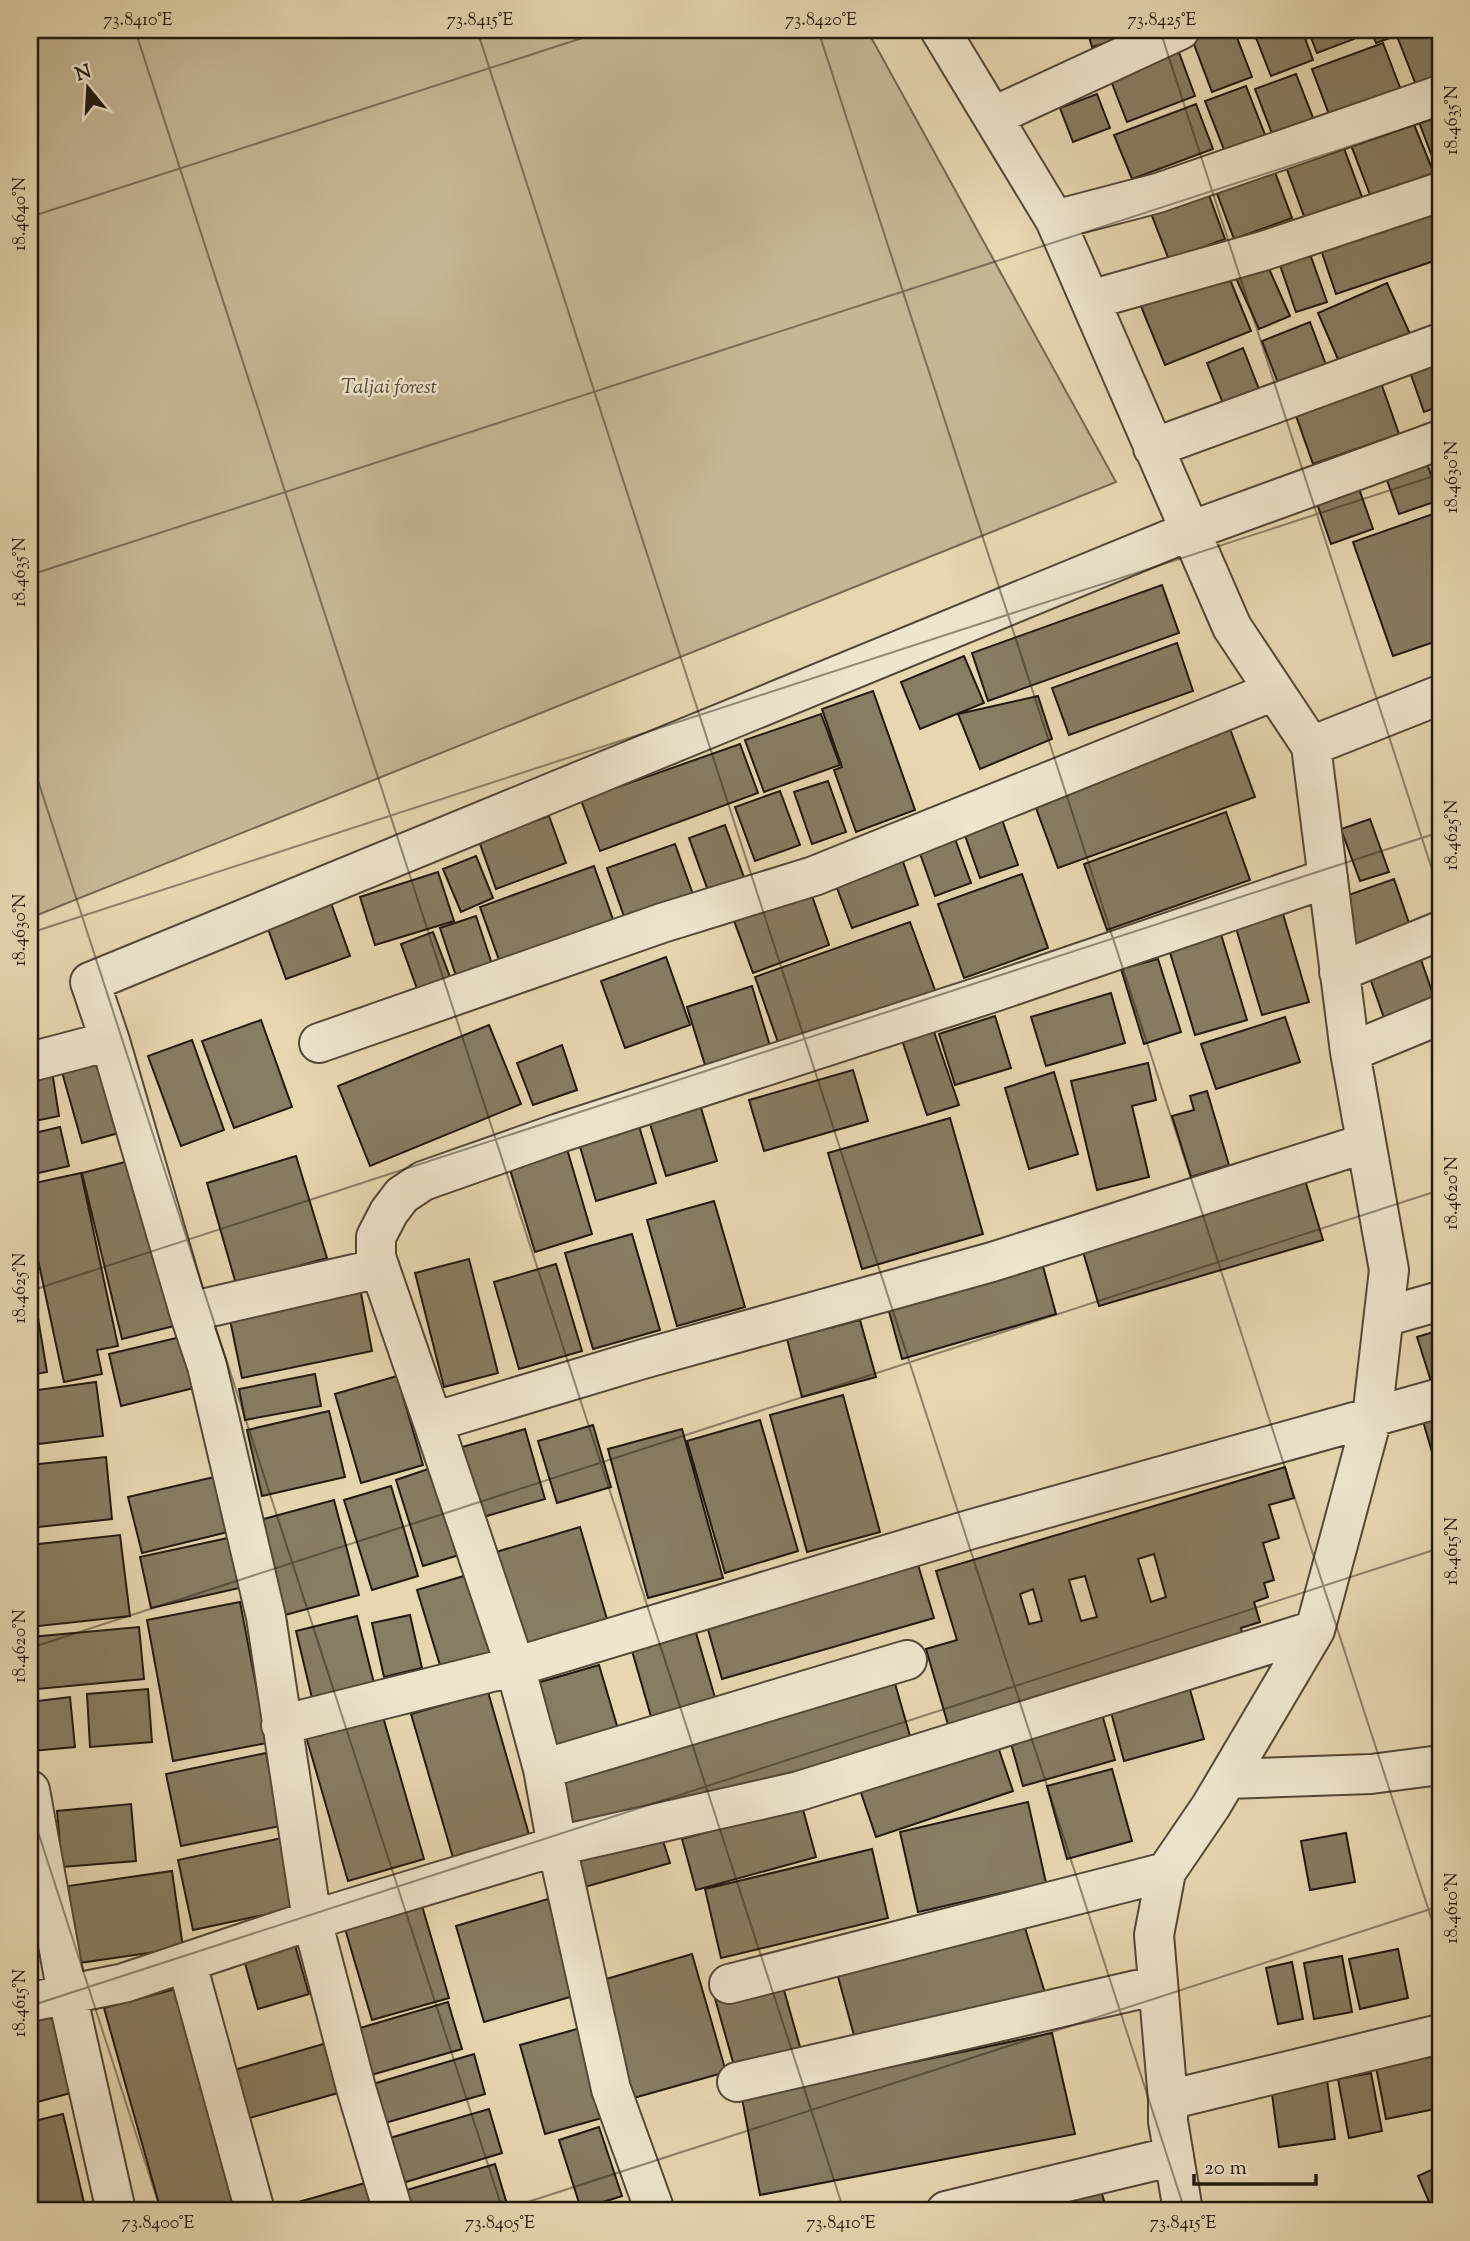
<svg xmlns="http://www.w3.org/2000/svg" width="1470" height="2241" viewBox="0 0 1470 2241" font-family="'Sorts Mill Goudy',serif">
	<rect width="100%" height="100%" fill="#e6d7b1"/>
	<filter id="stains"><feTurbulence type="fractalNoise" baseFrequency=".00286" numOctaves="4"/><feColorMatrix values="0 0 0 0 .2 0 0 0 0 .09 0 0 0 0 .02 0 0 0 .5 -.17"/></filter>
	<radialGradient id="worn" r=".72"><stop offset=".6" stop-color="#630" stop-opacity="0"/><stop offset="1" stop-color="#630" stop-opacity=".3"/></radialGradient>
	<path fill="#c5b795" stroke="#746851" stroke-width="2" d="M30 30H867L1116 482 30 918Z"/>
	<path fill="#887c62" stroke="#22190d" stroke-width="2" fill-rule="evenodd" d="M1087 30H1124L1126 37 1092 47Z
		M1215 30H1234L1252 77 1212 92 1192 39Z
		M1253 30H1302L1313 60 1271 76Z
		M1308 30H1351L1354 39 1317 53Z
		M1371 30H1412L1376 43Z
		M1415 30H1440V82L1418 90 1397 36Z
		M1383 43 1404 98 1333 125 1312 69Z
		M1177 47 1195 96 1127 122 1108 73Z
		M1296 74 1317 128 1276 144 1255 89Z
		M1246 86 1269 145 1228 160 1205 101Z
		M1097 94 1110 128 1073 142 1060 108Z
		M1196 104 1213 149 1132 179 1114 135Z
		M1440 114V172H1438L1419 122Z
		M1413 122 1435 176 1372 200 1351 145Z
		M1342 143 1362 197 1305 219 1285 164Z
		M1273 167 1292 218 1234 239 1215 188Z
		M1206 187 1225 239 1169 260 1149 208Z
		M1434 208 1440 226V259L1336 294 1320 247Z
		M1309 251 1327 302 1296 312 1279 262Z
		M1266 262 1290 316 1259 329 1235 276Z
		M1224 265 1251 331 1165 365 1138 299Z
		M1387 283 1410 334 1340 364 1318 313Z
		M1310 322 1326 365 1278 383 1262 341Z
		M1243 348 1262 397 1226 411 1207 363Z
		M1440 358V406L1424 412 1409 369Z
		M1380 380 1399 434 1313 464 1294 410Z
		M1424 455 1440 500 1399 514 1383 469Z
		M1355 477 1373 529 1331 544 1313 492Z
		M1433 514 1440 535V640L1393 656 1353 542Z
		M1162 585 1179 633 988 701 972 653Z
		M1177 643 1193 691 1069 735 1052 688Z
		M964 656 984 703 920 729 901 682Z
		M873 691 915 810 856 832 834 770 842 767 822 709Z
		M1038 696 1052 739 980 769 958 714Z
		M821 714 840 765 764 792 745 740Z
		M1229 726 1255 797 1058 868 1032 797Z
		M740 744 758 793 600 851 581 800Z
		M828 781 846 832 812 844 794 792Z
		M780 791 800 845 755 861 735 807Z
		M1226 812 1250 880 1107 930 1084 864Z
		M1000 814 1018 865 980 878 962 827Z
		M549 816 566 863 496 889 479 841Z
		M1370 819 1389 872 1360 881 1341 829Z
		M725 825 746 883 710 896 689 838Z
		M954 836 971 883 935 896 918 848Z
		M675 844 695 900 627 925 607 868Z
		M476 856 493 898 461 912 443 869Z
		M901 856 918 905 852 928 834 880Z
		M594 866 616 928 502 968 480 907Z
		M438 872 454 921 375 945 360 897Z
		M1022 874 1048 948 964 978 938 904Z
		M1394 879 1412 932 1355 952 1337 899Z
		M809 887 829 945 753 973 732 915Z
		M331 903 350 956 286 979 267 926Z
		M1283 914 1309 1002 1262 1015 1236 928Z
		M476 916 492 964 456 976 440 928Z
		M910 922 936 993 780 1048 755 977Z
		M1220 931 1247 1020 1195 1035 1168 946Z
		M433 932 453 985 420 997 401 944Z
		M1419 954 1436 1003 1385 1021 1368 972Z
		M666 957 690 1025 625 1048 601 981Z
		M1158 959 1181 1032 1144 1044 1121 969Z
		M752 986 770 1046 705 1065 687 1007Z
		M1111 993 1125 1043 1046 1066 1031 1017Z
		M995 1016 1011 1068 955 1085 939 1034Z
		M1285 1017 1300 1062 1216 1089 1201 1044Z
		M261 1020 292 1107 234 1128 202 1041Z
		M489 1025 521 1104 370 1166 338 1086Z
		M933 1029 959 1105 927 1115 902 1040Z
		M192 1040 224 1130 181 1146 148 1056Z
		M562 1045 577 1090 533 1105 517 1063Z
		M103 1052 126 1131 82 1143 60 1065Z
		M1148 1063 1156 1100 1132 1106 1149 1177 1097 1190 1071 1081Z
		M853 1070 868 1121 764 1151 749 1100Z
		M52 1071 59 1116 30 1122V1075Z
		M1054 1072 1078 1154 1029 1169 1005 1088Z
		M1207 1091 1229 1165 1191 1177 1172 1116 1194 1110 1190 1096Z
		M698 1098 717 1161 666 1176 647 1114Z
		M636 1116 656 1183 596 1201 576 1133Z
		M950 1118 983 1234 862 1269 828 1153Z
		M60 1127 69 1166 30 1175V1134Z
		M567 1149 592 1234 535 1252 509 1166Z
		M296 1156 327 1258 236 1284 207 1183Z
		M137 1159 178 1325 122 1339 82 1173Z
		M81 1173 118 1346 97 1350 102 1374 64 1382 30 1222V1184Z
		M1305 1180 1323 1240 1099 1306 1081 1245Z
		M714 1201 745 1307 677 1326 647 1220Z
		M632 1234 660 1330 593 1349 565 1253Z
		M469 1259 498 1373 444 1387 415 1273Z
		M1041 1259 1056 1314 902 1359 887 1304Z
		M556 1264 582 1351 519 1369 494 1282Z
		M30 1272 35 1301 30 1302Z
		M360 1288 372 1351 242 1378 229 1315Z
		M37 1312 47 1372 30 1375V1313Z
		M860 1320 876 1377 802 1397 787 1339Z
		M1440 1330V1392L1435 1394 1417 1337Z
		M189 1335 202 1386 121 1406 109 1354Z
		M315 1374 321 1406 245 1420 239 1389Z
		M397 1376 423 1465 361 1483 335 1394Z
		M96 1382 103 1436 30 1445V1391Z
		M843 1395 880 1532 807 1552 770 1415Z
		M1440 1405V1468L1437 1469 1420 1411Z
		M329 1411 345 1477 262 1496 247 1430Z
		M760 1420 798 1551 725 1573 687 1441Z
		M593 1425 611 1487 557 1503 538 1441Z
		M525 1429 545 1499 480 1518 459 1448Z
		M682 1429 723 1578 648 1598 608 1449Z
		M106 1457 112 1519 30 1528V1465Z
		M1285 1467 1294 1498 1269 1505 1279 1538 1263 1543 1274 1580 1264 1583 1268 1597 1254 1602 1260 1622 1241 1628 1244 1640 949 1728 926 1649 957 1640 936 1571ZM1154 1554 1166 1597 1151 1602 1138 1559ZM1085 1576 1097 1617 1081 1621 1069 1580ZM1033 1589 1042 1621 1029 1624 1020 1594Z
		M431 1468 459 1555 423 1566 396 1480Z
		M223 1475 236 1530 142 1553 128 1497Z
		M391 1486 418 1576 372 1590 344 1500Z
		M334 1500 359 1595 285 1615 260 1520Z
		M580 1527 609 1626 525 1650 496 1552Z
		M120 1535 130 1616 30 1627V1545Z
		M237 1536 248 1586 151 1608 140 1557Z
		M916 1558 934 1618 722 1679 705 1619Z
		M467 1575 492 1661 443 1675 417 1590Z
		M240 1602 267 1743 173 1761 147 1620Z
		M410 1615 422 1668 384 1677 372 1623Z
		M357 1616 375 1687 313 1702 296 1631Z
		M694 1626 716 1701 652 1720 630 1644Z
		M139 1627 144 1679 37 1689 31 1637Z
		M599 1665 618 1729 548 1749 530 1685Z
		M1187 1679 1204 1739 1124 1761 1108 1701Z
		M894 1680 912 1743 578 1840 560 1777Z
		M148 1689 152 1742 90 1747 87 1694Z
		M488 1692 530 1838 454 1861 411 1714Z
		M70 1697 75 1747 32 1751 30 1702Z
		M1100 1707 1115 1760 1023 1786 1008 1733Z
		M381 1710 424 1859 348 1881 305 1733Z
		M994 1735 1013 1791 876 1837 857 1781Z
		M266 1753 280 1826 181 1846 166 1774Z
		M1112 1769 1132 1841 1067 1859 1047 1786Z
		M1028 1802 1046 1883 918 1912 900 1832Z
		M131 1804 136 1861 62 1867 57 1811Z
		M802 1806 816 1857 696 1890 682 1839Z
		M658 1825 670 1863 581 1888 570 1850Z
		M1346 1833 1355 1882 1310 1890 1301 1841Z
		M282 1838 296 1908 193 1930 178 1860Z
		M872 1849 888 1918 721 1958 705 1889Z
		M172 1871 183 1948 79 1963 68 1886Z
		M420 1899 449 1998 372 2020 343 1922Z
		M548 1899 577 1995 484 2022 456 1926Z
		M1021 1915 1049 2006 858 2050 834 1962Z
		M295 1945 309 1994 258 2009 244 1960Z
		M1398 1949 1408 1998 1360 2009 1349 1959Z
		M692 1954 726 2072 630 2099 596 1982Z
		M1342 1956 1352 2012 1314 2019 1304 1963Z
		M1292 1962 1303 2019 1278 2024 1266 1968Z
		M780 1976 802 2054 735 2069 714 1995Z
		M179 1988 241 2211H161L104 2008Z
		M448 2002 462 2049 364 2077 350 2031Z
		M59 2014 78 2091 30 2104V2021Z
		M584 2027 609 2116 545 2134 520 2045Z
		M1052 2033 1075 2134 760 2195 742 2098Z
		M330 2042 345 2091 239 2121 224 2073Z
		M474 2054 485 2094 378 2125 366 2086Z
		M1440 2055V2108L1386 2119 1376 2067Z
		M1371 2073 1382 2131 1349 2138 1338 2079Z
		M1327 2080 1335 2139 1279 2147 1271 2087Z
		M489 2109 502 2153 396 2185 383 2140Z
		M63 2114 86 2211H30V2122Z
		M599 2127 622 2196 581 2209 559 2140Z
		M495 2164 509 2211H413L407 2190Z
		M1440 2166V2211H1433L1418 2176Z
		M372 2181 381 2211H267Z
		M1100 2187 1107 2211H1017Z"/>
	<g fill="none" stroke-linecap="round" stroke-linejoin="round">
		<g stroke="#534836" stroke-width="42">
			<path id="minor" d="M940 30 1055 220 1232 627 1311 746 1350 1052 1389 1270 1372 1418 1315 1630 1211 1806 1166 1872 1154 1935 1168 2100V2121L1183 2211
				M994 116 1180 30
				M1055 220 1158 193 1440 95
				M1090 300 1263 251 1440 192
				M1153 448 1440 343
				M1311 746 1440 695
				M1328 878 994 992 559 1133 423 1181 402 1195 389 1212 376 1237V1257L433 1422 643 1359 992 1262 1366 1143
				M1339 972 1440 931
				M110 1041 189 1312 207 1366 266 1617 312 1920 356 2088 393 2211
				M319 1043 662 923 814 876 1274 691
				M1350 1052 1440 1015
				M30 1062 110 1041 90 982 1190 531 1440 440
				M189 1312 380 1268
				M1384 1317 1440 1301
				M281 1725 531 1662 972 1529 1440 1398
				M543 1769 907 1660
				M1227 1779 1371 1774 1440 1765
				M30 1790 67 1994 116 2211
				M187 1964 255 2211
				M729 1984 1166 1872
				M30 2002 124 1983 312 1920 557 1846 543 1769 515 1666 433 1422
				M737 2082 1158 1985
				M1168 2100 1440 2034
				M655 2211 611 2089 557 1846 799 1791 1315 1630
				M946 2211 1174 2156"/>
		</g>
		<use href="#minor" stroke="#efe5cc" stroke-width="38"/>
	</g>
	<path fill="none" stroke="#22190d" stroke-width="2" stroke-opacity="0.45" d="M135 30 844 2211M477 30 1185 2211M818 30 1440 1945M1160 30 1440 894M30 217 607 30M30 575 1440 117M30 756 503 2211M30 933 1440 474M30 1291 1440 832M30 1648 1440 1190M30 1807 161 2211M30 2006 1440 1548M500 2211 1440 1906"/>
	<g text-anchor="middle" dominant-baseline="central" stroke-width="5" stroke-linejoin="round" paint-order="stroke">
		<g font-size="21" font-style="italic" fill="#534836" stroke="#efe5cc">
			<text x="389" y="388">Taljai forest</text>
		</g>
	</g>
	<rect width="1470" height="2241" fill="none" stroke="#e6d7b1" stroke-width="77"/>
	<g transform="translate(88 88) rotate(342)" stroke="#efe5cc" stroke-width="5" paint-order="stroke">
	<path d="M0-5L12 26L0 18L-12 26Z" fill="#22190d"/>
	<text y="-10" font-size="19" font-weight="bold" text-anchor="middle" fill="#22190d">N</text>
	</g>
	<path d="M1194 2174v10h122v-10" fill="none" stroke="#22190d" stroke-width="3.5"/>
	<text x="1204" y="2174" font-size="21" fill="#22190d" stroke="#efe5cc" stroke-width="5" paint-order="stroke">20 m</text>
	<rect x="38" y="38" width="1394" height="2164" fill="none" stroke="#22190d" stroke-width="2.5"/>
	<g font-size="18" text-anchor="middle" fill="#22190d">
		<text x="138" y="25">73.8410°E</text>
		<text x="480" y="25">73.8415°E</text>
		<text x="821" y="25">73.8420°E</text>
		<text x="1162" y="25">73.8425°E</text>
		<text transform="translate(1451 120) rotate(-90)" y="6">18.4635°N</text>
		<text transform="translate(19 214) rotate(-90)" y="6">18.4640°N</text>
		<text transform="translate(1451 477) rotate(-90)" y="6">18.4630°N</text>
		<text transform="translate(19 572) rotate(-90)" y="6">18.4635°N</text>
		<text transform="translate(1451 835) rotate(-90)" y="6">18.4625°N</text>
		<text transform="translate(19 930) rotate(-90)" y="6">18.4630°N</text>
		<text transform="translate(1451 1193) rotate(-90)" y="6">18.4620°N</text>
		<text transform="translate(19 1288) rotate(-90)" y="6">18.4625°N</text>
		<text transform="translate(1451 1551) rotate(-90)" y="6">18.4615°N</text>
		<text transform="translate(19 1646) rotate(-90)" y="6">18.4620°N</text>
		<text transform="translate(1451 1908) rotate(-90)" y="6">18.4610°N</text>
		<text transform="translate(19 2003) rotate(-90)" y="6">18.4615°N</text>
		<text x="158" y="2228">73.8400°E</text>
		<text x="500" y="2228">73.8405°E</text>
		<text x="841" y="2228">73.8410°E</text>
		<text x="1183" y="2228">73.8415°E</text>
	</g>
	<rect width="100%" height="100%" filter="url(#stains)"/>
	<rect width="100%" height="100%" fill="url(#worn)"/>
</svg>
